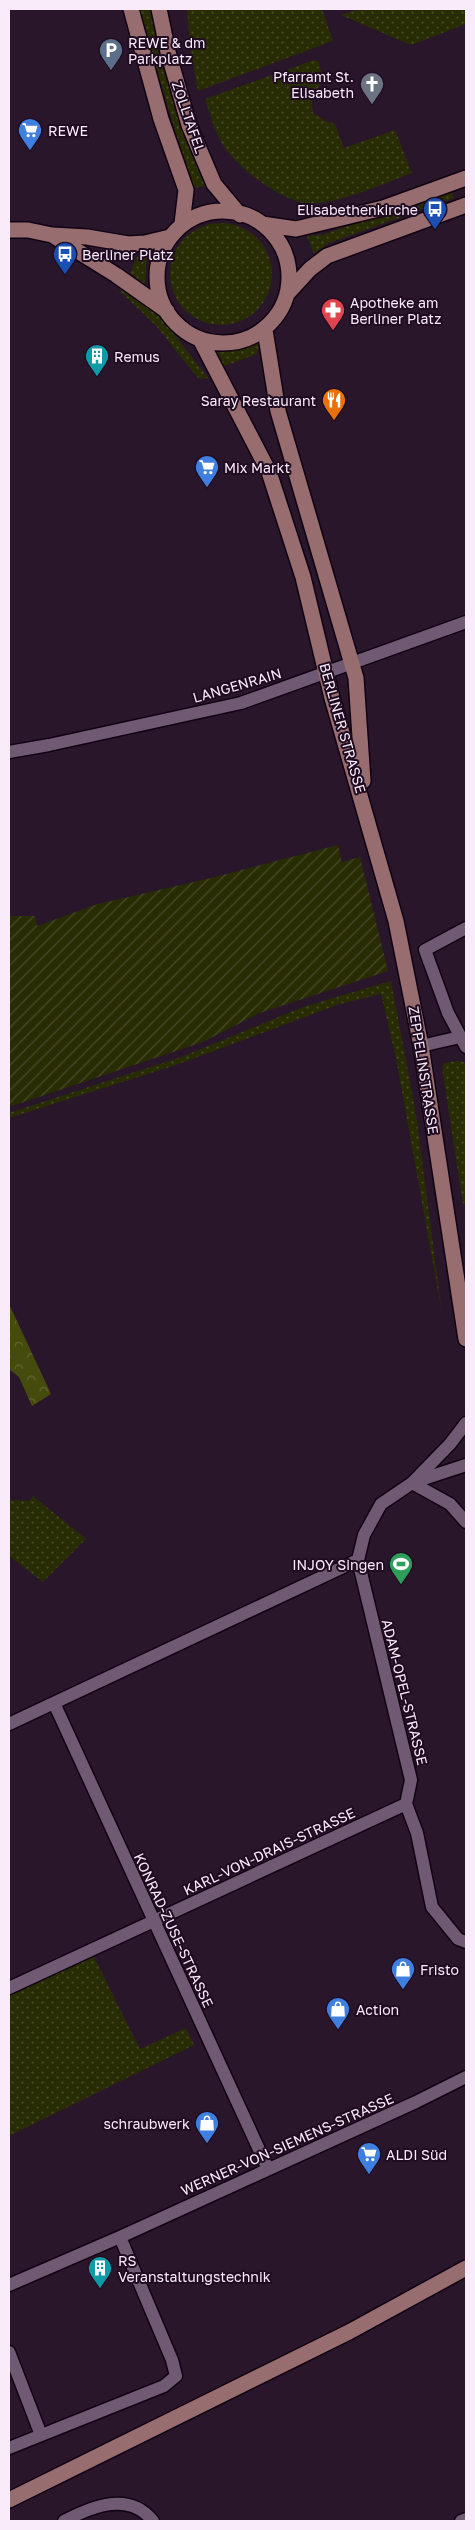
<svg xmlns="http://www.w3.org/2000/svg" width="475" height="2530" viewBox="0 0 475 2530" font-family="'Golos Text',sans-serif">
	<defs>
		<pattern id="grass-dots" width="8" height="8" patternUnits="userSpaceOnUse" patternTransform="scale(1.25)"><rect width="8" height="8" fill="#282c03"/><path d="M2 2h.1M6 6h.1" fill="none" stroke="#484b29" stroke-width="1.8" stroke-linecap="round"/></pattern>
		<pattern id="forest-crowns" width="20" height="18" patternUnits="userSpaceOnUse" patternTransform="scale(1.25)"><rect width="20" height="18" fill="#454b0d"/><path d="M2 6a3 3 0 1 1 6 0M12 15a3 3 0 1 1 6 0" fill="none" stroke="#616531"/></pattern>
		<pattern id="garden-furrows" width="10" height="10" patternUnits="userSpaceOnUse" patternTransform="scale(1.25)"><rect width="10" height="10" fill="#282c03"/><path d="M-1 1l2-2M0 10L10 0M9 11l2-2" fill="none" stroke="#484b29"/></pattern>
	</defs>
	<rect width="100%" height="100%" fill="#29162b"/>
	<path fill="url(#grass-dots)" d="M138 9H152C164 70 182 128 206 186L193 188Z
		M187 9H322L333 41 198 91 190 47Z
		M360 9H466V24L411 45 341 15Z
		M314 60 319 62 323 81 311 97 313 113 326 121 335 124 344 148 395 130 412 173C382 184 338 205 306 203 280 201 236 166 223 145 215 132 210 114 205 99Z
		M451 190 454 198 329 243 314 254 307 236 325 234Z
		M170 274a51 51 0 1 1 102 0a51 51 0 1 1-102 0Z
		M147 255 145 284 130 273 137 257Z
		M122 286 163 320 208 378 201 379 197 377 157 327 120 291Z
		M259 341 257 354 222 367 211 349H236Z
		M391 981 416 1114 442 1313 396 1058 381 994 340 1004 176 1065 9 1118V1113L184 1056 303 1007Z
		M459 1061 466 1063V1205L463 1204 442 1067 444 1063Z
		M33 1496 86 1539 43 1582 9 1556V1500L29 1501Z
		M93 1955 140 2049 186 2028 194 2045 9 2136V1996Z"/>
	<path fill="url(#forest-crowns)" d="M9 1304 51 1394 32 1406 19 1377 9 1369Z"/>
	<path fill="url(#garden-furrows)" d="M338 845 342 862 360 857 388 971 260 1013 203 1042 9 1107V916H35L37 926 98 904 211 878Z"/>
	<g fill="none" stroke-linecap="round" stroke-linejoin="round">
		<g stroke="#110213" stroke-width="15">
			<path id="street" d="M9 752 49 745 241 703 466 622
				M466 928 425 950 448 1013 466 1047
				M421 1046 460 1037
				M466 1423 450 1444 412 1483 381 1504 364 1535 358 1560 411 1780 406 1804 417 1833 432 1907 458 1939 466 1942
				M414 1482 466 1465
				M412 1483 450 1504 466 1522
				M54 1703 268 2169
				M9 1724 358 1560
				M9 1988 406 1804
				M9 2285 120 2237 416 2102 466 2077
				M9 2352 41 2435
				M9 2448 164 2386 176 2376 172 2360 120 2237
				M64 2521C93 2506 129 2491 153 2521
				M461 2521 466 2519"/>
		</g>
		<g stroke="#110213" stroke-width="18">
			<path id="secondary" d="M131 9 161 119 186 190 182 224
				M159 9 168 52 189 125 214 184 240 215
				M157 277a66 66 0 1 1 132 0a66 66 0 1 1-132 0Z
				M262 224 296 229 383 208 466 178
				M9 230H28L52 235 87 237 128 244 145 243 170 237
				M52 235 116 275 167 311
				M288 293 310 269 327 256 466 205
				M265 330 278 411 356 678 363 781
				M200 339 269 472 303 577 332 698 396 921 421 1046 466 1339
				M9 2500 349 2332 466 2268"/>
		</g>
		<use href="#street" stroke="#705972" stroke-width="12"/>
		<use href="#secondary" stroke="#976d6f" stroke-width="15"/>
	</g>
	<defs>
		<g id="parking-pin" transform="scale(1.25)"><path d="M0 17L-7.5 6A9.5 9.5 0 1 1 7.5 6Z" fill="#5c6f8a" stroke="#1f0c21"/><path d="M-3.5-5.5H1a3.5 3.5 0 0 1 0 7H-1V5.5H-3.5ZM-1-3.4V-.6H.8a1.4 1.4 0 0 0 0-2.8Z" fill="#fff"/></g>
		<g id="church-pin" transform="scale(1.25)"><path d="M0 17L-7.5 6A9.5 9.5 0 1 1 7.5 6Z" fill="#6b7280" stroke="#1f0c21"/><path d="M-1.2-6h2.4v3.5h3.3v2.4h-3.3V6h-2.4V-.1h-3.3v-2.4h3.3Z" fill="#fff"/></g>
		<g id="supermarket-pin" transform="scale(1.25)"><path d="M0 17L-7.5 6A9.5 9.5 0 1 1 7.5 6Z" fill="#3f7fe0" stroke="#1f0c21"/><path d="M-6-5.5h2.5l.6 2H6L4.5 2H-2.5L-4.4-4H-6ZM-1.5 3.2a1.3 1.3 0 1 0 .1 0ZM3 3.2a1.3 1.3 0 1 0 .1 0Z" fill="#fff"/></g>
		<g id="bus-pin" transform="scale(1.25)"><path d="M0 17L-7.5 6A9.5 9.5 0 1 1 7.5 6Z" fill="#1a4fb4" stroke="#1f0c21"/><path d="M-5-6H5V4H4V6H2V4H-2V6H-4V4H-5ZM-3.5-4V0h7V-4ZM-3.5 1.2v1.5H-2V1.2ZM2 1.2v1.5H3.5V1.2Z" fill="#fff"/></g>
		<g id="pharmacy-pin" transform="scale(1.25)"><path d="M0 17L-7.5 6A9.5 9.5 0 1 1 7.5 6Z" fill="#e0444e" stroke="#1f0c21"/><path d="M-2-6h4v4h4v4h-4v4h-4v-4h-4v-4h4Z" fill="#fff"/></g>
		<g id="building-pin" transform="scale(1.25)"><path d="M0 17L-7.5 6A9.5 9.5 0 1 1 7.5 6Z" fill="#0f9aa8" stroke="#1f0c21"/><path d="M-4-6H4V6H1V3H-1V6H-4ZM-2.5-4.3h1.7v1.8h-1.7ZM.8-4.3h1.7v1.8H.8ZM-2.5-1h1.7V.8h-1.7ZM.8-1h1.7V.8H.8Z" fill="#fff"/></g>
		<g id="restaurant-pin" transform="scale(1.25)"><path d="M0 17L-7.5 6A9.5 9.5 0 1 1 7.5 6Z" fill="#e8710a" stroke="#1f0c21"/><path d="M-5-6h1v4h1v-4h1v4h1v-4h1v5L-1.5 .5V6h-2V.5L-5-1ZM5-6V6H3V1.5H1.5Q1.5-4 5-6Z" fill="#fff"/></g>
		<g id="stadium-pin" transform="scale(1.25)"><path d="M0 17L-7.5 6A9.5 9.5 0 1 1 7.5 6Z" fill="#2e9e5b" stroke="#1f0c21"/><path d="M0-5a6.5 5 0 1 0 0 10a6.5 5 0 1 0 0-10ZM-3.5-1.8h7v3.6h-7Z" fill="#fff"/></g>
		<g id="shop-pin" transform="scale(1.25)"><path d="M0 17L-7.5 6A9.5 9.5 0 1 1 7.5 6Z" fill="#3f7fe0" stroke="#1f0c21"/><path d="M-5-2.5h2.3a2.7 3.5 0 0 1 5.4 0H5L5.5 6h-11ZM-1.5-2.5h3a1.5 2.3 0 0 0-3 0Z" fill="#fff"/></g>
	</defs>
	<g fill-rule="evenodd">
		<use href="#parking-pin" x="111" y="50"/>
		<use href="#church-pin" x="372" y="84"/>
		<use href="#supermarket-pin" x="30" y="130"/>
		<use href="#bus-pin" x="435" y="209"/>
		<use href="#bus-pin" x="65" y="254"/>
		<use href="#pharmacy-pin" x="333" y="310"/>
		<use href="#building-pin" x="97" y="356"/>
		<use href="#restaurant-pin" x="334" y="400"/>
		<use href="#supermarket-pin" x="207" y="467"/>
		<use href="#stadium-pin" x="401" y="1564"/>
		<use href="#shop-pin" x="403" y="1969"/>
		<use href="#shop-pin" x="338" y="2009"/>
		<use href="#shop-pin" x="207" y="2123"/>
		<use href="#supermarket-pin" x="369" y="2154"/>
		<use href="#building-pin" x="100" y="2268"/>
	</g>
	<g text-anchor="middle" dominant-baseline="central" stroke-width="4" stroke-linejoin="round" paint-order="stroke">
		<g font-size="14" fill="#f9ebfa" stroke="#1f0c21" text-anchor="start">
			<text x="128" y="42">REWE &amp; dm<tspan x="128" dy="16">Parkplatz</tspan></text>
			<text x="354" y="76" text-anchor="end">Pfarramt St.<tspan x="354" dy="16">Elisabeth</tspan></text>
			<text x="48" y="130">REWE</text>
			<text x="418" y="209" text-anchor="end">Elisabethenkirche</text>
			<text x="82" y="254">Berliner Platz</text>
			<text x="350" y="302">Apotheke am<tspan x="350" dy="16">Berliner Platz</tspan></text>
			<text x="114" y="356">Remus</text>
			<text x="316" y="400" text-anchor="end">Saray Restaurant</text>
			<text x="224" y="467">Mix Markt</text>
			<text x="384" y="1564" text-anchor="end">INJOY Singen</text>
			<text x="420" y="1969">Fristo</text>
			<text x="356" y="2009">Action</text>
			<text x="190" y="2123" text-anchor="end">schraubwerk</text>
			<text x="386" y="2154">ALDI Süd</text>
			<text x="118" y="2260">RS<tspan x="118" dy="16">Veranstaltungstechnik</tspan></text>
		</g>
		<g font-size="14" fill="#f9ebfa" stroke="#1f0c21">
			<text transform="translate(189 117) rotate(71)">ZOLLTAFEL</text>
			<text transform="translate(237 685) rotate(-16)">LANGENRAIN</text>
			<text transform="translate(343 728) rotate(74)">BERLINER STRASSE</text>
			<text transform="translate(424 1070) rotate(81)">ZEPPELINSTRASSE</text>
			<text transform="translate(405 1692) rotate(76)">ADAM-OPEL-STRASSE</text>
			<text transform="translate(269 1851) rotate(-25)">KARL-VON-DRAIS-STRASSE</text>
			<text transform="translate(174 1930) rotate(65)">KONRAD-ZUSE-STRASSE</text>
			<text transform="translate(287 2144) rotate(-24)">WERNER-VON-SIEMENS-STRASSE</text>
		</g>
	</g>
	<rect width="475" height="2530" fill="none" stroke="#f9ebfa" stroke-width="20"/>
</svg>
